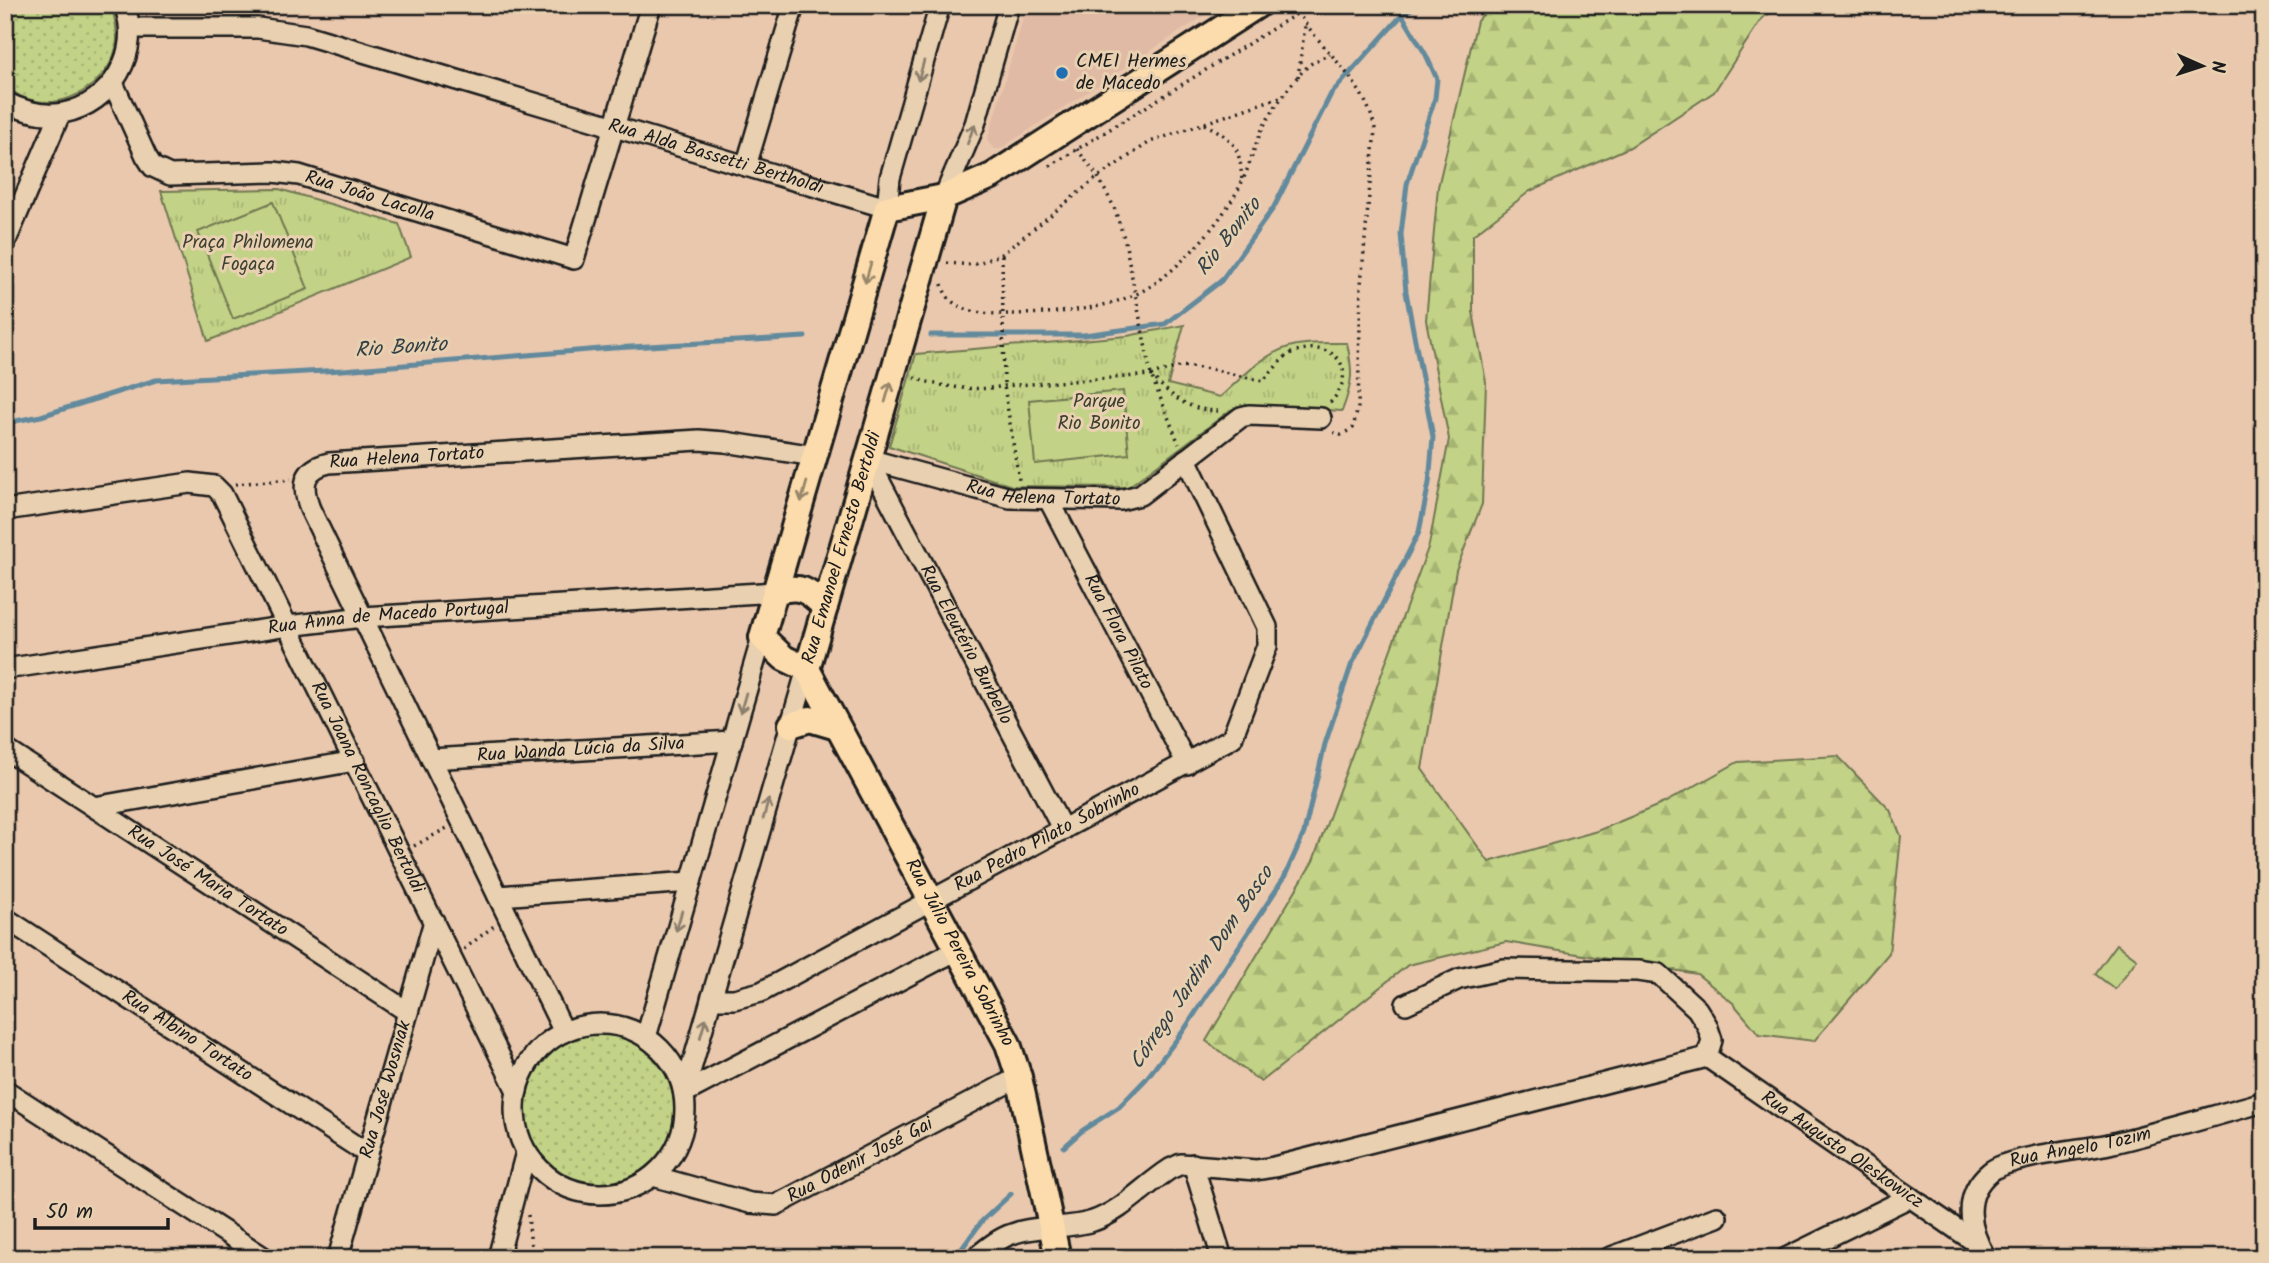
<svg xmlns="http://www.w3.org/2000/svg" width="2269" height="1263" viewBox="0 0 2269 1263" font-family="Kalam,sans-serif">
	<defs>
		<pattern id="grass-dots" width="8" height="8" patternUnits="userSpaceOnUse" patternTransform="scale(1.75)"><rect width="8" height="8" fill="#c2d286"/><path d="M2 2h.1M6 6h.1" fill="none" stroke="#a6b473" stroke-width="1.8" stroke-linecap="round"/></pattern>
		<pattern id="forest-firs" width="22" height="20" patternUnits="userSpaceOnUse" patternTransform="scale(1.75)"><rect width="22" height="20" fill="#c2d286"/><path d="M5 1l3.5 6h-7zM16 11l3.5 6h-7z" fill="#a6b473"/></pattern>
		<pattern id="park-tufts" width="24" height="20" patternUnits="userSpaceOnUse" patternTransform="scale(1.75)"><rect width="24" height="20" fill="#c2d286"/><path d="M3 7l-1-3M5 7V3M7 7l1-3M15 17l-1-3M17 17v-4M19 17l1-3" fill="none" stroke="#a6b473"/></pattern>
	</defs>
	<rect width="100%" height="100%" fill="#eac8ae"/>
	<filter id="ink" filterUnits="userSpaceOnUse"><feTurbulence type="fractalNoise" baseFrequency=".0143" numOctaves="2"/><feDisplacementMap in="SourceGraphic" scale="14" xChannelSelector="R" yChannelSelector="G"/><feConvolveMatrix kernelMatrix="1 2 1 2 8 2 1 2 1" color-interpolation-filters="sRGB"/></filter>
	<g filter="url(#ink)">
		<path fill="#e0baa4" d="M1027 5H1221L1000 149H994L987 141Z"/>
		<path fill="url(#grass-dots)" stroke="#6f7751" stroke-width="2" d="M5 5H111C115 18 119 34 116 48 105 94 42 122 5 85Z
			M524 1109a75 75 0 1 1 150 0a75 75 0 1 1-150 0Z"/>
		<path fill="url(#forest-firs)" stroke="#6f7751" stroke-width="2" d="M1492 5H1784L1762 18 1714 92 1630 147 1530 191 1473 235V312L1486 382 1482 504 1456 570 1422 769 1489 862 1597 831 1664 803 1738 762 1838 756 1890 810 1901 836 1889 953 1814 1041 1759 1034 1733 1003 1697 974 1506 942 1408 965 1261 1082 1206 1041 1313 861 1429 545 1449 439 1426 320 1438 187 1477 21Z"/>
		<path fill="url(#park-tufts)" stroke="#6f7751" stroke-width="2" d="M279 189 399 224 411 257 208 341 161 191Z
			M1184 325 1168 384 1220 397C1243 377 1266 350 1297 345 1313 342 1331 343 1347 343 1353 371 1353 383 1342 411L1241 406 1231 410 1128 487 1012 486 889 446 916 354 1127 336Z"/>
		<path fill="#c2d286" stroke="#6f7751" stroke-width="2" d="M273 202 308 289 233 319 198 232Z
			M1123 391 1129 454 1035 464 1029 400Z
			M2117 944 2137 959 2115 989 2095 974Z"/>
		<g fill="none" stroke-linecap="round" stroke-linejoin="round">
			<path stroke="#628a9c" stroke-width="5" d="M931 335H1084L1165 324 1221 281 1274 207 1331 94 1402 15 1417 5
				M5 423 41 416 156 380 343 370 613 348 805 337
				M1064 1147 1083 1130 1119 1107 1146 1079 1184 1030 1284 878 1304 833 1325 744 1351 666 1419 532 1429 483 1433 437 1406 292 1401 234 1407 184 1435 98 1437 79 1426 55 1402 15
				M955 1258 982 1221 1011 1194"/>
			<g stroke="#1c1c1c" stroke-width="24">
				<g id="minor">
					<path id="s1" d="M130 28H258L306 35 887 208 890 178 940 5"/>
					<path id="s2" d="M113 83 146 156 153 167 170 175 273 172 299 175 574 259 651 5"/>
					<path d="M5 102C23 111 43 117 63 113 111 104 143 52 124 5"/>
					<path d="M746 166 794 5"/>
					<path d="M944 197 975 124 1009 5"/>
					<path d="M5 243 60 114"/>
					<path id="s3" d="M868 459 1010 498 1120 500 1140 495 1241 417 1249 415 1321 418"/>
					<path id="s4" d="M868 459 1063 830"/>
					<path id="s5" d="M1049 500 1187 764"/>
					<path id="s6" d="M5 510 190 483 214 486 222 494 517 1091"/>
					<path id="s7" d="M5 669 288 626 363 617 775 592"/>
					<path id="s8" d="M5 749 408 1012"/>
					<path id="s9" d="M431 759 732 741"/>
					<path d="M94 807 355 761"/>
					<path d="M498 896 691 882"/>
					<path id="s10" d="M5 918 368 1154"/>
					<path id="s11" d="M711 999H734L761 992 1232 738 1267 646V627L1186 459"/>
					<path d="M1406 1004 1459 979 1504 969 1638 971 1659 974 1697 1009 1707 1025 1712 1040 1707 1057"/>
					<circle cx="600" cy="1109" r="85"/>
					<path id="s12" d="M564 1032 310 509C301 485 303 469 329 463L699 440 725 442 815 456"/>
					<path d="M646 1037 762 637"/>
					<path id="s13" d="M1707 1057 1978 1244"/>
					<path d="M5 1090 265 1258"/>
					<path d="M684 1093 807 669"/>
					<path d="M684 1093 957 950"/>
					<path d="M1193 1164 1222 1258"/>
					<path id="s14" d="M653 1176 750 1203 776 1205 1019 1077"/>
					<path id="s15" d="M338 1258 434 921"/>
					<path d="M498 1258 526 1152"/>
					<path d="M975 1258C986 1249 999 1238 1012 1234 1038 1224 1067 1230 1093 1221 1121 1212 1145 1185 1170 1169L1181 1164 1256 1170 1274 1167 1707 1057"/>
					<path d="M1609 1258 1717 1217"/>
					<path d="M1786 1258 1910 1197"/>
					<path id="s16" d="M1986 1258C1969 1230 1962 1195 1990 1172 2009 1156 2082 1150 2109 1144 2161 1132 2212 1116 2264 1102"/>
				</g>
			</g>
			<g stroke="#1c1c1c" stroke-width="30">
				<g id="major">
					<path d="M775 592C800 584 808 590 825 607"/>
					<path d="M807 669 784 658 762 637 887 208 944 197 992 176 1258 5"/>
					<path id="s17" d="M807 669 1008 1044 1019 1077 1058 1258"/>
					<path id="s18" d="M807 669 944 197"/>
					<path d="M791 725 810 719 837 727"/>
				</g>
			</g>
			<path stroke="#1c1c1c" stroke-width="3.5" stroke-dasharray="2 5" stroke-linecap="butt" d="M1311 5 1298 13C1323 51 1366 83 1375 129L1361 284 1358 407 1353 428 1341 435 1333 432
				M1298 77 1305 26
				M1204 124C1235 139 1240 147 1242 181
				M1077 149 1098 177 1114 207 1125 241 1151 375 1179 444
				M1050 166 1298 13
				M1002 255 1004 386 1019 480
				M947 263 973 265 1002 254 1098 177 1150 142 1283 96
				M942 284C948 311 979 314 1003 314 1045 314 1094 312 1134 295 1173 279 1224 220 1242 182 1251 163 1255 141 1266 122 1275 106 1293 80 1307 67 1313 61 1322 58 1330 54
				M1151 375C1172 397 1187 410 1218 411
				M914 378C942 387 974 392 1004 386L1151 375 1182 366 1211 369 1262 381C1273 373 1281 356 1294 352 1334 338 1361 370 1330 403
				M235 484 291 479
				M414 846 447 828
				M464 949 494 926
				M528 1215 532 1258"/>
			<use href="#minor" stroke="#e8d0b0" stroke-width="19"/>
			<use href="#major" stroke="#fcdcac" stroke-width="24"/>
		</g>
		<defs><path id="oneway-shaft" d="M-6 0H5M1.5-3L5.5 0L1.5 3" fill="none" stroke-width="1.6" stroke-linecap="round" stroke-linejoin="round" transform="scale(1.75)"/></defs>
		<g stroke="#8c7f6d">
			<use href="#oneway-shaft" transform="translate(921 71) rotate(106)"/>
			<use href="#oneway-shaft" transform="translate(971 134) rotate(-70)"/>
			<use href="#oneway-shaft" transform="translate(743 703) rotate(106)"/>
			<use href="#oneway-shaft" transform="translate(766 809) rotate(-74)"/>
			<use href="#oneway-shaft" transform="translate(679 921) rotate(106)"/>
			<use href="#oneway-shaft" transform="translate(703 1028) rotate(-74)"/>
		</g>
		<g stroke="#97866b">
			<use href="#oneway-shaft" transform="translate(868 273) rotate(106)"/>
			<use href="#oneway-shaft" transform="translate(888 392) rotate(-74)"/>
			<use href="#oneway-shaft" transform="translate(804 492) rotate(106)"/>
		</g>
	</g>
	<circle fill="#1f6fb2" stroke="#e8d0b0" stroke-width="2.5" cx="1062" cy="73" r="7"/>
	<g text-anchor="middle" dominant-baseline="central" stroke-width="6" stroke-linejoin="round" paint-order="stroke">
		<g font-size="19" fill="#1c1c1c" stroke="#e8d0b0" text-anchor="start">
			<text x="1076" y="62">CMEI Hermes<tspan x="1076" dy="22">de Macedo</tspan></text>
		</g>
		<g font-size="19" fill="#1c1c1c" stroke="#e8d0b0">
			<text stroke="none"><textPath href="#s1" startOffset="604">Rua Alda Bassetti Bertholdi</textPath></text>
			<text stroke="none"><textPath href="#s2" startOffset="315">Rua João Lacolla</textPath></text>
			<text stroke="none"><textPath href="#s12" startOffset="719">Rua Helena Tortato</textPath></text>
			<text stroke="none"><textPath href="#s3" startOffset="180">Rua Helena Tortato</textPath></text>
			<text stroke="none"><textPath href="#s18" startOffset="126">Rua Emanoel Ernesto Bertoldi</textPath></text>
			<text stroke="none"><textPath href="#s7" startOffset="387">Rua Anna de Macedo Portugal</textPath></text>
			<text stroke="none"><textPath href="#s5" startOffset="149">Rua Flora Pilato</textPath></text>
			<text stroke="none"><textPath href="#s4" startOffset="210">Rua Eleutério Burbello</textPath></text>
			<text stroke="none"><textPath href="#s9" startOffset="150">Rua Wanda Lúcia da Silva</textPath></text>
			<text stroke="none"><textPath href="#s6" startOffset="550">Rua Joana Roncaglio Bertoldi</textPath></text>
			<text stroke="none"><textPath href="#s11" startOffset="376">Rua Pedro Pilato Sobrinho</textPath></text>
			<text stroke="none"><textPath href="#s8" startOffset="242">Rua José Maria Tortato</textPath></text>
			<text stroke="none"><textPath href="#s17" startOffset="322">Rua Júlio Pereira Sobrinho</textPath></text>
			<text stroke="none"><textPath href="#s10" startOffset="217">Rua Albino Tortato</textPath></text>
			<text stroke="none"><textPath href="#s15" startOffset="175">Rua José Wosniak</textPath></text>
			<text stroke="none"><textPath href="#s16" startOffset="189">Rua Ângelo Tozim</textPath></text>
			<text stroke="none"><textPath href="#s13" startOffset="164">Rua Augusto Oleskowicz</textPath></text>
			<text stroke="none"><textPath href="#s14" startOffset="222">Rua Odenir José Gai</textPath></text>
		</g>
		<g font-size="19" fill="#3d4031" stroke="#e8d0b0">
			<text x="248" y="243">Praça Philomena<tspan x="248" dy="22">Fogaça</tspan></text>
			<text x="1099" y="402">Parque<tspan x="1099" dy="22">Rio Bonito</tspan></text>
		</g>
		<g font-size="21" font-style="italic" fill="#334147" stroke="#e8d0b0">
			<text transform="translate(1229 237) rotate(-52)">Rio Bonito</text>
			<text transform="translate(401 348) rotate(-4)">Rio Bonito</text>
			<text transform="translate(1202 968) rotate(-56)">Córrego Jardim Dom Bosco</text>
		</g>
	</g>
	<rect width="2269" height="1263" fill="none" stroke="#e8d0b0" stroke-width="28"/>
	<rect x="14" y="14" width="2241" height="1235" fill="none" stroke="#1c1c1c" stroke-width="2.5" filter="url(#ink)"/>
	<g transform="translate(2202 66) rotate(93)" stroke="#e8d0b0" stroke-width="5" paint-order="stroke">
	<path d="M0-5L12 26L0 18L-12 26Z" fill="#1c1c1c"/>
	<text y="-10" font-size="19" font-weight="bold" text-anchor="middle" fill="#1c1c1c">N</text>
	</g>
	<path d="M35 1218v10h133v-10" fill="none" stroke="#1c1c1c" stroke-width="3.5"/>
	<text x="46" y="1218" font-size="21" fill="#1c1c1c" stroke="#e8d0b0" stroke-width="5" paint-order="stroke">50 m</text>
</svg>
